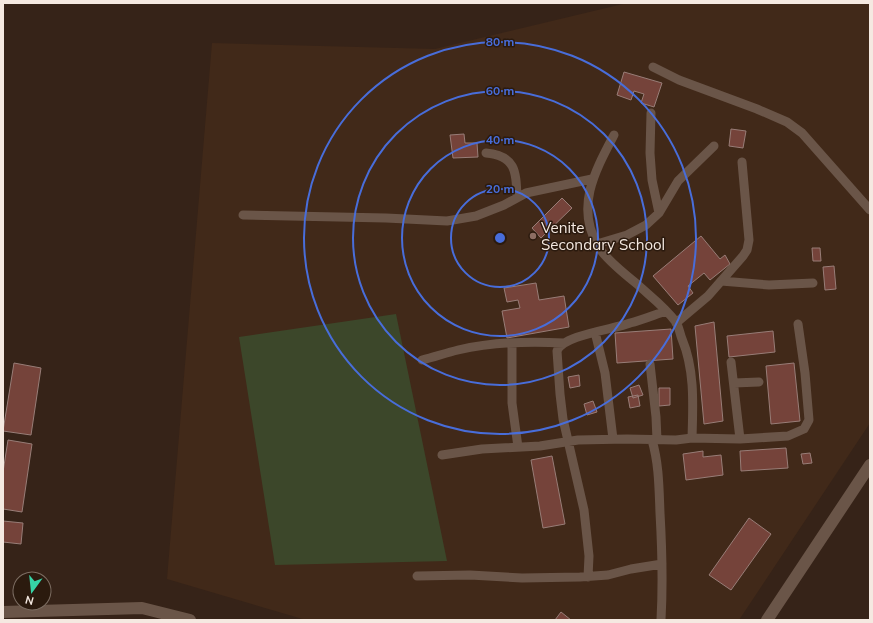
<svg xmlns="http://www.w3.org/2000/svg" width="873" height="623" viewBox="0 0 873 623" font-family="Mulish,sans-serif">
	<rect width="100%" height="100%" fill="#362318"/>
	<path fill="#412919" d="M627 3H870V423L739 620H306L167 579 212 43 435 49Z"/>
	<path fill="#3c472a" d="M396 314 447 561 275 565 239 337Z"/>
	<path fill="#75433a" stroke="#987d77" d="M624 72 662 83 654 107 641 103 644 94 634 91 631 100 617 95Z
		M731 129 746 131 743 148 729 146Z
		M464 134 465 143H477L478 157 453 158 450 135Z
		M562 198 572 208 541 238 532 228Z
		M701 236 720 259 725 255 730 264 710 280 704 273 688 286 693 293 678 305 653 276Z
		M812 248H820L821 261H813Z
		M834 266 836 289 825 290 823 267Z
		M536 283 539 300 564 296 569 327 507 338 502 311 520 308 518 300 507 302 504 288Z
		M714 322 723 421 704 424 695 326Z
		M671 329 673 359 617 363 615 333Z
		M773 331 775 352 729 357 727 336Z
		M14 363 41 368 31 435 3 431Z
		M794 363 800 421 771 424 766 366Z
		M579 375 580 386 570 388 568 377Z
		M639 385 643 395 633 398 630 388Z
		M659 388H670V405L659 406Z
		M638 395 640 406 630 408 628 397Z
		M593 401 597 412 587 415 584 404Z
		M8 440 32 444 22 512 3 509V472Z
		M786 448 788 468 741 471 740 451Z
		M703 451V457L721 455 723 475 686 480 683 454Z
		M810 453 812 463 803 464 801 454Z
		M552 456 565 524 543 528 531 460Z
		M749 518 771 534 731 590 709 575Z
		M3 521 23 523 21 544 3 542Z
		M561 612 571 620H555Z"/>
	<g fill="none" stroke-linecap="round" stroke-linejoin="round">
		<path stroke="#6a5548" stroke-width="9" d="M653 67 679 80 757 109 787 122 802 133 870 210
			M651 113 650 153 652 180 659 213
			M614 135C595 171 575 207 598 246 604 257 627 276 637 284 650 296 665 307 676 322 679 327 680 334 682 339 695 370 693 405 692 438
			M486 153C516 156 516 171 517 198
			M243 215 386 218 447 221 476 216 504 205 526 193 592 179
			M597 244 627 235 646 225 659 213 678 181 714 146
			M721 281 769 285 813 283
			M676 323 708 296 743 256 747 250 749 240 742 162
			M595 332 605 373 613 439
			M512 343V403L518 447
			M422 360C434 357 446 353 458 350 493 342 529 341 564 343
			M731 362 740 439
			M650 364 656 417 657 440
			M734 383 759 382
			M652 440C659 464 659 488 660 513 662 548 663 584 661 620
			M442 455 482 449 540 446 578 440 627 439 676 440 692 438 740 439 788 436 804 429 809 420 805 373 798 324
			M417 576 470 575 522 578 580 577 608 575 631 569 662 564
			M588 577 589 556 584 510 563 419 560 394 557 351C563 335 615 329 630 323 642 320 654 315 666 311"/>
		<path stroke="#6a5548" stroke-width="12" d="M3 612 142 608 190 620
			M767 620 870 465"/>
	</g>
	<g fill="none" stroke="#486dda" stroke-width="2">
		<circle cx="500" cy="238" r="49"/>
		<circle cx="500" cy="238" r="98"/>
		<circle cx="500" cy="238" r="147"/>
		<circle cx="500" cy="238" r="196"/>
	</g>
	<circle fill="#8d6e63" stroke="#2b1a0e" stroke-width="1.5" cx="533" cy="236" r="4"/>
	<g text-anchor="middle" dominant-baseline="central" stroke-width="3" stroke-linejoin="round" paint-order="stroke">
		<g font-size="15" fill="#f5e9e1" stroke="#2b1a0e" text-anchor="start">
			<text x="541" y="227">Venite<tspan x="541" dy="17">Secondary School</tspan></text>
		</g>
	</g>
	<circle cx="500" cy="238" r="6" fill="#486dda" stroke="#2b1a0e" stroke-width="2"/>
	<g font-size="12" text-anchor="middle" font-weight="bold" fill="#486dda" stroke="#2b1a0e" stroke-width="3" stroke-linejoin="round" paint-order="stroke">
		<text x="500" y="46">80 m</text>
		<text x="500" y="95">60 m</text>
		<text x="500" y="144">40 m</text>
		<text x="500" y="193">20 m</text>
	</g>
	<rect width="873" height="623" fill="none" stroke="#f5e9e1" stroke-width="8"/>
	<g transform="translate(32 591) rotate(195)"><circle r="19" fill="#2b1a0e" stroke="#7c6d62"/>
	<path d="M0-3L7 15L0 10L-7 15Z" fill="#36d4a7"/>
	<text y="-6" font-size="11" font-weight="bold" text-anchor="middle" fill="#f5e9e1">N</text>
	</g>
</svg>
